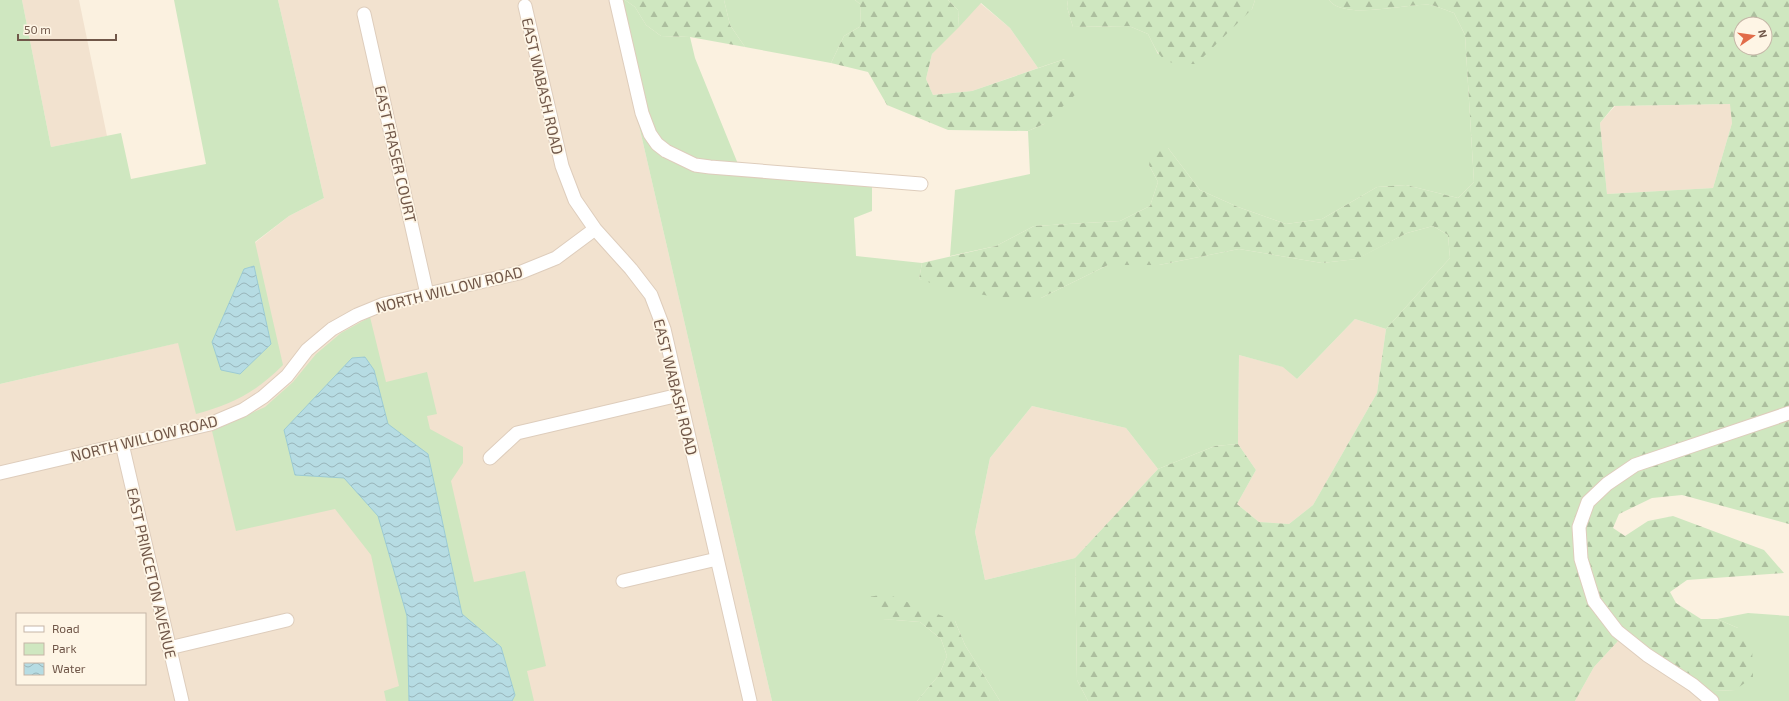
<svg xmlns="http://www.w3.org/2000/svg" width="1789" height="701" viewBox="0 0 1789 701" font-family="'Exo 2',sans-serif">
	<defs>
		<pattern id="forest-firs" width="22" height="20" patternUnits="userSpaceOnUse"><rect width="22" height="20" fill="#cfe7c0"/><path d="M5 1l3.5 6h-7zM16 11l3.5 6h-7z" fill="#acbe9e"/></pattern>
		<pattern id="water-waves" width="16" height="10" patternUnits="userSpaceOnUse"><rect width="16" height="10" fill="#b6dce3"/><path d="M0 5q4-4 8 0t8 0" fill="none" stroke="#98b5ba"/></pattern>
	</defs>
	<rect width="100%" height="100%" fill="#fbf1e0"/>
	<path fill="#f2e2cf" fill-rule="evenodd" d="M22 0H79L107 136 51 147Z
		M278 0H610L772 701H0V384L194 339 237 257 289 216 324 198ZM17 614H145V684H17Z
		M980 3 1010 28 1038 68 972 91 933 95 926 79 932 54Z
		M1731 104 1732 123 1713 188 1607 194 1600 123 1615 106Z
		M1355 319 1386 329 1377 393 1313 505 1289 524 1259 522 1237 504 1256 470 1238 444 1239 355 1284 367 1297 379Z
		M1032 406 1126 428 1158 469 1075 558 985 580 975 532 990 458Z
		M1619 640 1693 692 1704 701H1575L1594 667Z"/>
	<path fill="#cfe7c0" d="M0 0H22L51 147 121 133 131 179 206 164 174 0H278L324 198 289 216 255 242 283 365C255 393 233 404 196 414L178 343 0 384Z
		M610 0H625L635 7 646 25 661 36 690 37 695 58 738 164 872 175V211L854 218 856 256 922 263 919 279 1041 298 1108 265H1159L1239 249 1322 263 1356 259 1407 233 1433 226 1448 235 1450 258 1386 329 1355 319 1297 379 1283 367 1239 355 1238 444 1215 446 1158 469 1126 428 1032 406 990 458 975 532 985 580 1075 558 1077 680 1088 701H1000L965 645 955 621 883 619 920 622 941 639 947 656 939 675 917 701H772Z
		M724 0H855L860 4 861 26 844 36 831 63 745 47 730 25Z
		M948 0H1068L1067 7 1073 27 1129 26 1148 34 1158 54 1252 9 1255 0H1329C1344 21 1407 3 1430 5 1438 6 1447 11 1454 13L1465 35 1474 182 1458 198 1406 185 1377 187 1322 219 1286 224 1238 207 1200 190 1168 148 1149 165 1158 182 1150 206 1120 221 1034 226 996 246 950 256 955 190 1030 174 1028 131 1044 124 1065 59 1038 68 1010 28 981 3 959 27 958 10Z
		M370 317 386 382 427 372 437 414 427 416 430 429 463 447V463L451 481 474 582 525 571 546 666 527 671 534 701H386L384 691 399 686 371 555 335 509 236 531 212 431 265 407 293 382 316 354 341 333Z
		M1748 613 1789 616V701H1704L1693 692 1735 690 1738 628 1717 619Z"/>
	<path fill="url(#forest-firs)" fill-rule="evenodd" d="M625 0H724L730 25 745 47 690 37 661 36 646 25 635 7Z
		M855 0H948L958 10 959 27 932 54 926 79 933 95 972 91 1065 59 1082 71 1076 94 1044 124 1028 131 948 130 887 105 868 72 831 63 844 36 861 26 860 4Z
		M1068 0H1255L1252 9 1196 64C1164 64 1162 63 1148 34L1129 26 1073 27 1067 7Z
		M1329 0H1789V524L1682 495 1652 498 1619 514 1613 528 1625 536 1648 521 1673 516 1764 550 1784 573 1687 580 1670 592 1676 603 1701 619H1717L1738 628 1752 645 1753 677 1735 690 1693 692 1619 640 1594 667 1575 701H1088L1077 680 1075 558 1158 469 1215 446 1238 444 1256 470 1237 504 1259 522 1289 524 1313 505 1377 393 1386 329 1450 258 1448 235 1433 226 1407 233 1357 259 1322 263 1239 249 1159 265H1108L1041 298 1017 301 946 288 919 279 922 263 996 246 1034 226 1120 221 1150 206 1158 182 1149 165 1153 148H1168L1200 190 1238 207 1286 224 1322 219 1377 187 1406 185 1458 198 1474 182 1465 35 1454 13C1447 11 1438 6 1430 5 1407 3 1344 21 1329 0ZM1741 24H1765V48H1741ZM1730 104 1732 123 1713 188 1607 194 1600 123 1614 106Z
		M887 594 955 621 965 645 1000 701H917L939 675 947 656 941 639 920 622 883 619 872 607 868 597Z"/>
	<path fill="url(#water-waves)" stroke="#9ccbd4" d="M254 266 271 344 240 374 221 370 212 342 244 269Z
		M365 357 374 370 388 424 428 454 462 614 501 647 515 695 512 701H409L407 616 378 516 344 478 295 475 284 430 352 358Z"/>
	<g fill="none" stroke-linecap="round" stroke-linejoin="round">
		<g stroke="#decdbc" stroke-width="15">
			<path id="minor" d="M616 0 642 113 650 134 657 144 666 151 695 165 710 167 921 184
				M525 6 562 166 575 200 595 229 631 269 651 295 664 329 750 701
				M364 14 427 294
				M122 444 182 701
				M490 458 517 433 679 395
				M0 473 210 424 243 410 263 397 287 376 307 350 332 329 357 315 384 304 519 273 556 258 595 229
				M623 581 717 559
				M169 648 287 620
				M1712 701 1693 685 1647 655 1617 631 1594 601 1581 559 1579 527 1588 502 1607 484 1635 465 1789 413"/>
		</g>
		<use href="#minor" stroke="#fff" stroke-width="13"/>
	</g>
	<g text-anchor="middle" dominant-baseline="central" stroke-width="3.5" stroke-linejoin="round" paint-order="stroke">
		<g font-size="15" fill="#705749" stroke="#fef5e5">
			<text transform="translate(543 86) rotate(77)">EAST WABASH ROAD</text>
			<text transform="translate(396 154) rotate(77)">EAST FRASER COURT</text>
			<text transform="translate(449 289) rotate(-14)">NORTH WILLOW ROAD</text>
			<text transform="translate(676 387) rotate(76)">EAST WABASH ROAD</text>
			<text transform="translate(144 438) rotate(-14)">NORTH WILLOW ROAD</text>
			<text transform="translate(152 573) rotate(77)">EAST PRINCETON AVENUE</text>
		</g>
	</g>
	<rect x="16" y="613" width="130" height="72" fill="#fef5e5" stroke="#c5b6a7"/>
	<rect x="24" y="626" width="20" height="6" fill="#ffffff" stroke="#c5b6a7"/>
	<text x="52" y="633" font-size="12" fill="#705749">Road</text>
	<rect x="24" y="643" width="20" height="12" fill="#cfe7c0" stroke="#c5b6a7"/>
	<text x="52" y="653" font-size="12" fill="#705749">Park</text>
	<rect x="24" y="663" width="20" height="12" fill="url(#water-waves)" stroke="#c5b6a7"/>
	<text x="52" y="673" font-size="12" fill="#705749">Water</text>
	<g transform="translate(1753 36) rotate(77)"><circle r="19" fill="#fef5e5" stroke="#c5b6a7"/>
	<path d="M0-3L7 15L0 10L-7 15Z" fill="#e16c49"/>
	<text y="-6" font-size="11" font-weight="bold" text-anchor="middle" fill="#705749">N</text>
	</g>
	<path d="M18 34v6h98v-6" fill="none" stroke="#705749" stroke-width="2"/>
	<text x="24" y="34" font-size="12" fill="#705749" stroke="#fef5e5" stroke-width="3" paint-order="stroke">50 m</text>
</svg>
